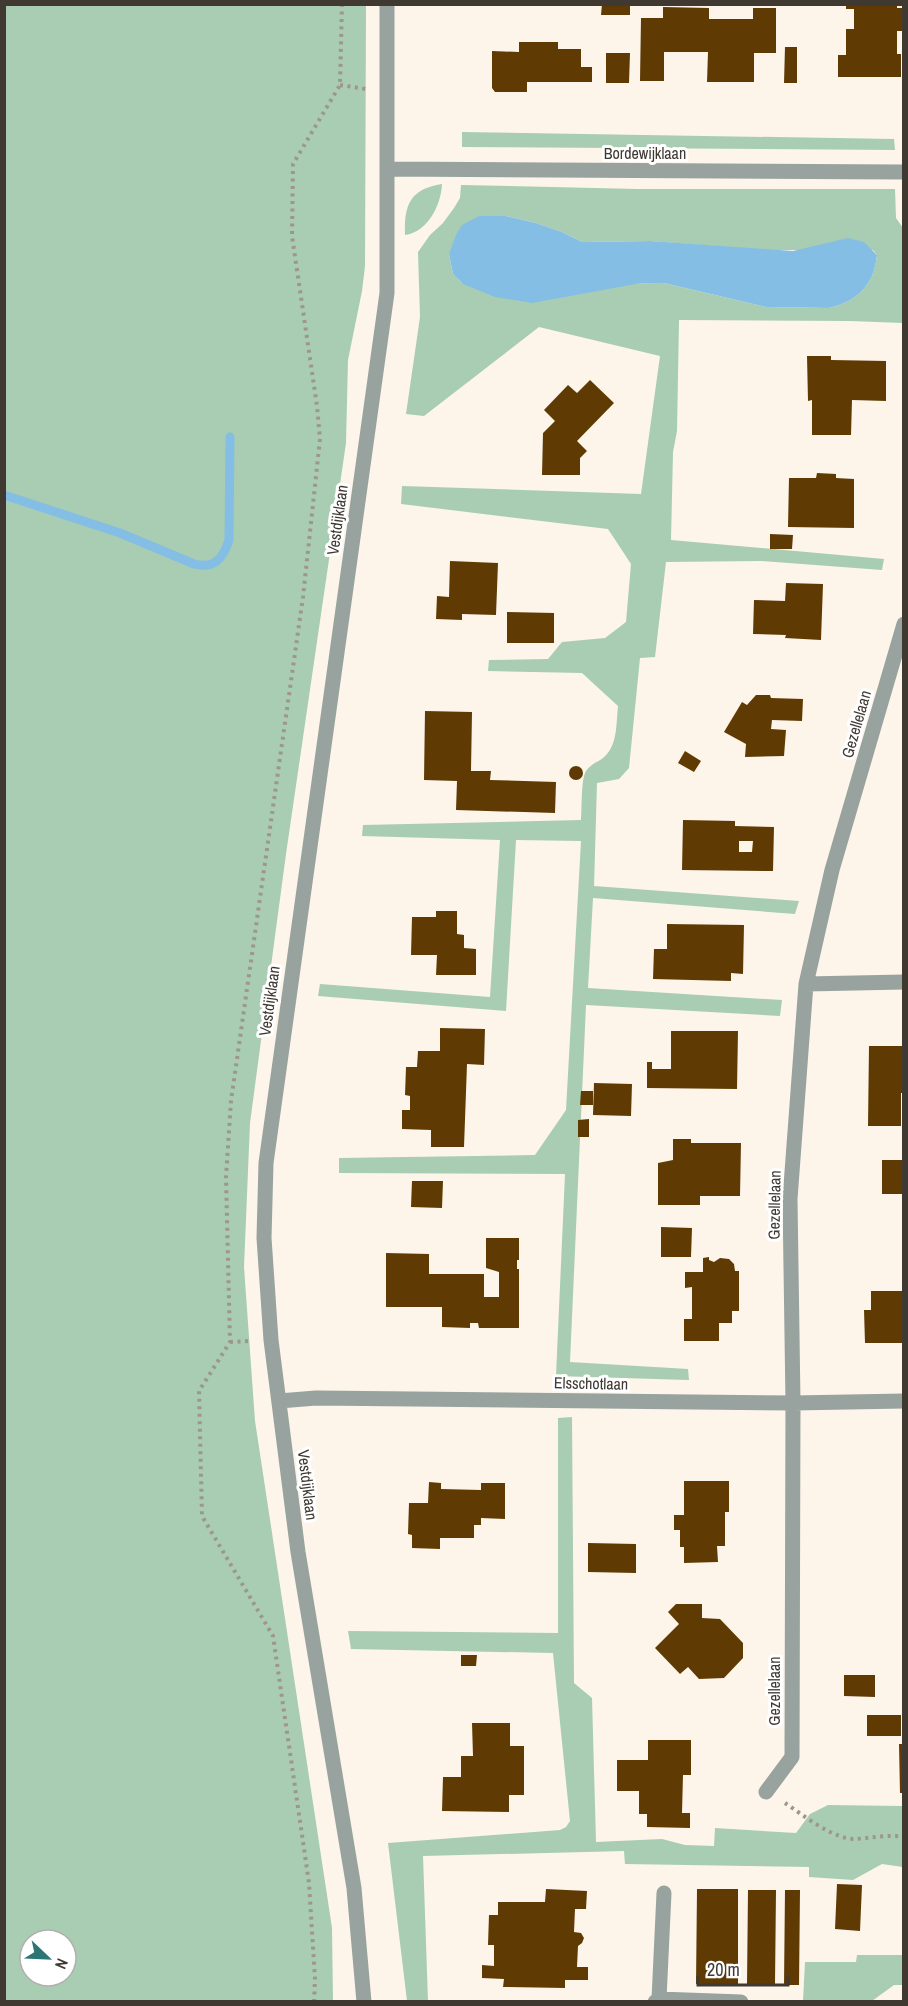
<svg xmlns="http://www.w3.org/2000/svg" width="908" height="2006" viewBox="0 0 908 2006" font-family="'Archivo Narrow',sans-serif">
	<rect width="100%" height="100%" fill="#fdf4ea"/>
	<path fill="#a8cdb2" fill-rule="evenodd" d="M5 4 366 5 365 266 362 291 348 360 346 443 286 854 250 1123 244 1267 255 1421 332 1928 333 2001H5ZM30 1940H66V1976H30Z
		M462 132 894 139 895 150 462 147Z
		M442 184C441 205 428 232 405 235 404 205 410 189 442 184Z
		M461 185 638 189H895L896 218 903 228V323L850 321 679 320 677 431 673 452 671 540 884 559 882 570 761 561 666 562 655 657 640 658 629 768 619 779 597 783 594 886 799 901 795 914 593 898 588 988 782 1000 780 1016 586 1005 570 1362 688 1369 689 1380 556 1376 565 1174 339 1173V1158L535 1155 566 1110 581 841 516 840 506 1011 318 996 320 984 490 997 500 840 362 836 363 825 581 820C582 808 581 783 585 773 589 765 596 763 603 758 618 746 616 724 618 706L582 673 488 671 489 660 548 659 562 642 605 638 626 622 631 564 608 529 401 504 402 486 641 494 660 356 539 327 424 416 406 414 420 317 418 252 430 235 443 223 454 208 460 198ZM506 216 536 223 562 232 582 242 651 241 764 250H873L877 255C874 285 858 301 829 308L766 307 664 283 463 284 453 274 449 254Z
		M572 1417 574 1683 592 1698 596 1842 662 1839 685 1845 714 1846 715 1828 796 1833 810 1814 828 1805 903 1806V1867L882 1864 853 1880 809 1877V1867L625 1864 624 1851 423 1856 428 2001H407L388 1843 560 1830 566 1827 570 1821 553 1653 351 1649 348 1631 558 1633V1418Z
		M857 1955H903V1985H894L872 2001H803L805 1962H856Z"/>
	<path fill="#84bee4" d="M479 216H506L536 223 562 232 582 242 651 241 793 251 848 238 864 242 877 255C874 285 858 301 829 308L766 307 664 283H641L532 303 495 297 463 284 453 274 449 254 456 235 462 225Z"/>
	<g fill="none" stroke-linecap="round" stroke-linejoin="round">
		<path stroke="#84bee4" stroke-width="9" d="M4 495 120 533 194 564C214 569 223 559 229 540L230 437"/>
	</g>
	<path fill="#5f3b03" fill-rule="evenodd" d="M602 4H630V15H601Z
		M846 4H897V8H902V31H897V54H901V77H838V55H846V29H854V9H846Z
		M663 7 709 8V19H753V8H776V53H754V82H707L708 52H664V81H640L641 18H663Z
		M519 42H558V49H581V67H592V82H527V92H495L492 88V51L519 52Z
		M785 47H797V83H784Z
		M606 53H630L629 83H606Z
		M807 356H831V360L886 361V401L852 400 851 435H812V400L808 401Z
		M590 380 614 403 577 441 587 451 580 458V475H542L543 433 555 421 544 410 568 385 577 393Z
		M817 473 836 474V478L854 479V528L788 527 789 478H816Z
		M770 534 793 535 792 549H770Z
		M450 561 498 563 496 615 462 614V620L436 619 437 596 449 597Z
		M786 583 823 584 821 640 785 638 786 635 753 634 754 600 785 601Z
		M507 612 554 613V643H507Z
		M756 695H770L771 698 803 699 802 721 772 720 771 729 786 730 784 756 745 757 746 744 724 732 742 702 747 705Z
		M425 711 472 712 471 771H491L490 780 556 782 555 813 456 810 457 781 424 780Z
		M685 751 701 761 694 772 678 763Z
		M569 773a7 7 0 1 1 14 0a7 7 0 1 1-14 0Z
		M683 820 735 821V826L774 827 773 871 682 870ZM739 841H753L752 852H739Z
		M436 911H457V934L464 935V948L476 949V975H436L437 955H411L412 917H436Z
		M667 924 744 925 743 974 731 973V981L653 979 654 949H667Z
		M440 1028 485 1029 484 1065 467 1064 464 1147H431V1130L402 1129V1110H410V1096L405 1095 406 1067H417L418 1051H440Z
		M671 1031H738L737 1089 647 1088V1062H652V1069H671Z
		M869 1046H902L904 1093H901V1126H868Z
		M594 1083 632 1084 631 1116 593 1115Z
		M581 1091H593V1105H580Z
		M589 1119V1137H578V1120Z
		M673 1139H691V1143H741L740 1196H700V1205H658V1163L673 1160Z
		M882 1160H904V1194H882Z
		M412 1181H443L442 1208 411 1207Z
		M661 1227 692 1228 691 1257H661Z
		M486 1238H519V1260H517V1269H519V1328H479L478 1323H470V1328L442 1327V1307H386V1253L429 1254V1274H484V1297H499V1272L486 1268Z
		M709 1257V1260L714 1262 720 1258 729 1259 734 1264 735 1271H739V1311H732V1323H719V1341H684V1319H692V1287L685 1288V1272H703V1258Z
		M871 1291H904V1343H865L864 1310H871Z
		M684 1481H729V1512H725V1546H717L718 1562 684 1563V1547H680V1530H674V1515H684Z
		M429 1482 441 1483V1489L481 1490V1483H505V1519L481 1518V1525H474V1538H440V1549L412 1548V1535L408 1534 409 1503H428Z
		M588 1543 636 1544V1573L588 1572Z
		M676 1604H702V1618L720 1619 743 1643V1658L724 1678 699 1679 688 1667 680 1674 655 1648 679 1624 668 1612Z
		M461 1655H477L476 1666H461Z
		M844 1675H875V1697L844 1696Z
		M867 1715H901V1736H867Z
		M472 1723H510V1746H524V1795H509V1812L442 1811 443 1777H461V1756H473Z
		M648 1740H691V1775H683L682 1813H690V1828L647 1827V1814H639V1791H617V1760H648Z
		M899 1744H904V1793H900Z
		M837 1884 862 1885 860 1931 835 1929Z
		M546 1889 587 1891 586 1909H575L574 1932 581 1933 584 1938 582 1943 578 1946 577 1967H588V1980H565V1988L503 1987 504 1979 482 1978V1965L494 1966V1945H488L489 1915H498V1902H545Z
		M697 1889H738V1984H696Z
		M748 1890H776L775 1984H747Z
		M785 1890H800L799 1985H784Z"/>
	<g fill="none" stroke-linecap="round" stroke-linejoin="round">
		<path stroke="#9e968e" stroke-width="4" stroke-dasharray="3 4.5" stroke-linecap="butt" d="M340 85 366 89
			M230 1342 250 1341
			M785 1803C803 1815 834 1840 856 1839 872 1838 888 1834 904 1837
			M314 2002 315 1979 309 1883 273 1636 202 1516 199 1391 230 1342 226 1177 231 1101 303 597 320 439 317 406 292 236 293 164 340 85 342 4"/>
		<path stroke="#98a29e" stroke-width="15" d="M387 169 904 172
			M806 984 904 982
			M279 1401 316 1398 793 1403 904 1401
			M766 1792 792 1757 793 1403 790 1199 806 984 832 870 904 624
			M659 1999 664 1893
			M364 2002 354 1888 298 1552 271 1340 264 1238 266 1163 387 293V4
			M655 2002 659 1999 741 2002"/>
	</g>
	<g text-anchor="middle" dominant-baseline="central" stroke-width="6" stroke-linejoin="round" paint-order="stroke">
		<g font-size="16" fill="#3f3932" stroke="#fff">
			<text x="645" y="153">Bordewijklaan</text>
			<text transform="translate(337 520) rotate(-82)">Vestdijklaan</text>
			<text transform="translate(856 724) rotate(-74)">Gezellelaan</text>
			<text transform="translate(269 1001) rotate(-82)">Vestdijklaan</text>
			<text transform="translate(774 1205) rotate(-89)">Gezellelaan</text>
			<text transform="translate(591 1383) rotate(1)">Elsschotlaan</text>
			<text transform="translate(308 1485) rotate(83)">Vestdijklaan</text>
			<text transform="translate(774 1691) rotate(-90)">Gezellelaan</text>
		</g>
	</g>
	<rect width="908" height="2006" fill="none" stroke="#3f3932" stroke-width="12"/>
	<g transform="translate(48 1958) rotate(113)"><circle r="28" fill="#ffffff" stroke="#b2b0ad" stroke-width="1.5"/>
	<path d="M0-4.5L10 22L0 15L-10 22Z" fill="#2c7675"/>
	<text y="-9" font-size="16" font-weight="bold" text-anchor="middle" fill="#3f3932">N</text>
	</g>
	<path d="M698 1976v9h90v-9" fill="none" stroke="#3f3932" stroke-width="3"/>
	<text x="707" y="1976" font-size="18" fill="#3f3932" stroke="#ffffff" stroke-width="4.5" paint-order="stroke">20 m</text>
</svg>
